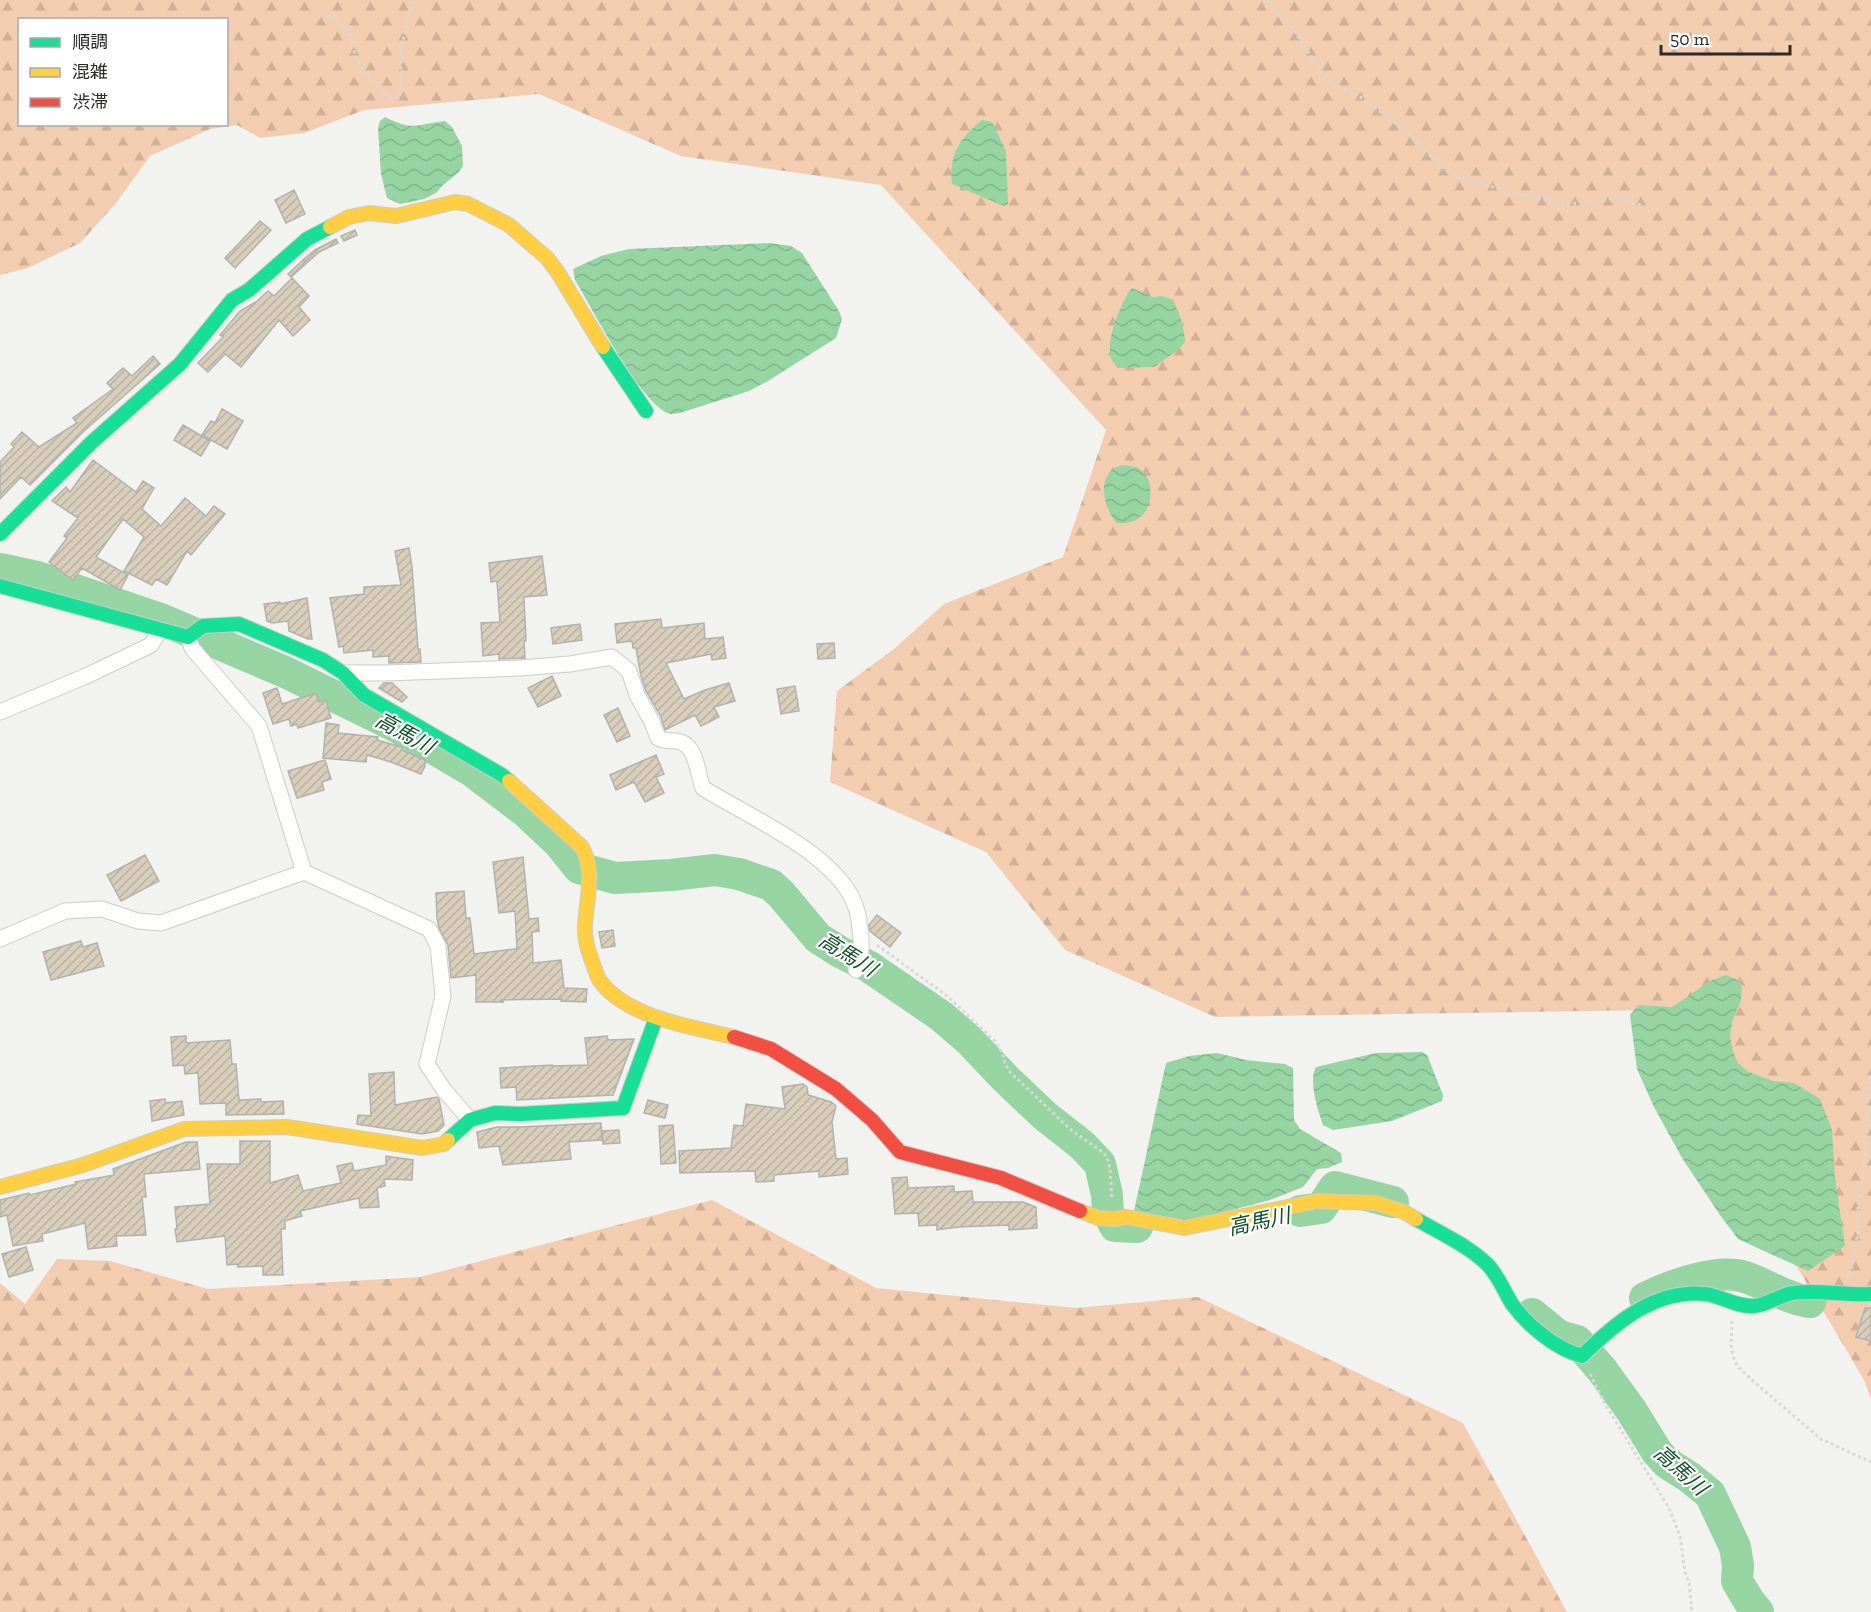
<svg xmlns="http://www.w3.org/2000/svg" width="1871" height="1612" viewBox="0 0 1871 1612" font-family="'Zilla Slab','Noto Sans JP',serif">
	<defs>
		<pattern id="forest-firs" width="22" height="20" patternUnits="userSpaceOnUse" patternTransform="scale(1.5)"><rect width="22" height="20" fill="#f3cdb0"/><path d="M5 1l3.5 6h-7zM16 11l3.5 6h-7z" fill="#d0b097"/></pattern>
		<pattern id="water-waves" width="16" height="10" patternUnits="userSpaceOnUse" patternTransform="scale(1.5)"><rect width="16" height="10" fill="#96d4a2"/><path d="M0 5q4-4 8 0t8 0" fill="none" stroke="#81b68c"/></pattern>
		<pattern id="building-hatch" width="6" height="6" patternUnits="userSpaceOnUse" patternTransform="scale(1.5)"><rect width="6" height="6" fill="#d9ceba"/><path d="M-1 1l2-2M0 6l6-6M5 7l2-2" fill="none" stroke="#bab1a0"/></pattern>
	</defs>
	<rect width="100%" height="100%" fill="#f2f2ee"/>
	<path fill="url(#forest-firs)" fill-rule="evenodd" d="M0 0H1871V1399L1864 1380 1645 1010 1215 1017 1065 950 986 852 830 782 837 691 894 649 944 604 1063 557 1106 430 881 185 681 156 539 94 364 110 304 133 260 138 237 125 210 129 150 156 116 203 80 243 28 268 0 275ZM20 20H226V124H20Z
		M712 1200 876 1288 1076 1308 1198 1297 1463 1423 1567 1612H0V1283L25 1304 57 1259 110 1261 208 1289 420 1277Z"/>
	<path fill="url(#water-waves)" d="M385 117C415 132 415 124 445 121L452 127 462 146 463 166 458 173 443 185 436 193 424 199 400 204 387 198 381 174 378 128 380 121Z
		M982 120 992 122 1006 151 1008 204 1004 206 952 184C948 155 961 137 982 120Z
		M770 243 791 246 802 253 839 311 842 319 836 338 768 381 749 391 680 413C680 413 672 414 671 414 643 409 591 306 575 280L573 269 601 256 629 249Z
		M1132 288 1153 297 1162 296 1173 300C1180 313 1184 327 1185 342L1178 350 1154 367 1118 368C1116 365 1113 363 1112 360 1104 342 1121 302 1132 288Z
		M1124 465C1129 466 1134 466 1138 468 1155 477 1154 507 1140 517 1133 523 1126 523 1117 523 1102 507 1095 470 1124 465Z
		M1726 975 1736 979 1742 987 1741 1000 1732 1022 1730 1037 1733 1052 1738 1063 1749 1072 1773 1081 1794 1083 1820 1099 1832 1130 1835 1178 1845 1246 1808 1271 1738 1239 1720 1215 1682 1158 1654 1107 1637 1069 1630 1015 1638 1005 1672 1007 1712 980Z
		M1422 1052 1427 1055 1443 1095 1442 1101 1392 1121 1333 1130 1323 1125C1318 1110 1308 1081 1316 1067L1376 1053Z
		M1217 1053 1246 1060 1285 1064 1293 1068 1294 1120 1300 1129 1341 1153 1342 1162 1328 1168 1317 1169 1303 1187 1270 1200 1190 1221 1134 1211 1166 1063 1189 1056Z"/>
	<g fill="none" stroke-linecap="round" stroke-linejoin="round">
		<path stroke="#96d4a2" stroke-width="32" d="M0 569 37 577 163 620 285 672 397 727 472 771 526 812 559 843 579 868 615 878 671 875 715 870 739 874 771 885 781 894 818 938 840 952 868 966 941 1016 969 1040 1005 1078 1045 1116 1082 1145 1100 1164 1107 1195 1108 1212 1115 1226 1137 1227
			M1300 1211 1321 1208 1335 1187 1393 1202
			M1645 1298C1669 1286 1717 1268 1745 1277 1767 1284 1786 1299 1810 1302
			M1532 1314 1559 1336 1577 1341 1602 1370 1631 1410 1657 1452 1667 1463 1689 1477 1710 1494 1735 1547 1738 1565 1737 1581 1749 1601 1758 1612"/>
	</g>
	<path fill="url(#building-hatch)" stroke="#b2b1ae" stroke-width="1.5" d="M294 190 305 214 286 223 275 200Z
		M260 221 271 230 235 268 225 258Z
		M355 230 357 235 344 241 341 236Z
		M336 239 338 243 319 252 291 277 288 274 303 260 305 262 304 259 315 250Z
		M292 278 309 296 299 307 310 320 293 336 279 320 241 367 225 354 208 372 198 363 223 337 220 335 240 311 256 302 268 291 274 296Z
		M153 356 160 364 83 432 30 485 21 477 0 499V462L14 447 11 444 22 432 39 447 77 423 73 418 113 389 107 383 123 368 132 376Z
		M222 409 243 421 227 449 202 435 211 421 215 423Z
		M183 425 210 441 201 456 174 440Z
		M93 460 136 492 143 481 154 488 142 509 161 526 185 498 206 516 214 506 225 514 191 555 187 551 167 585 156 579 152 585 124 571 144 537 123 519 96 557 128 575 120 590 82 568 73 580 49 562 67 538 64 536 78 518 52 501 66 487 70 492Z
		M409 548 412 567 418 649H420L421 662 389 663V656L373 657V650L344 653 343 646 339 647 330 598 364 594V587L401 585 395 551Z
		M542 556 547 595 524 597 526 641H524L525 658 499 659V654L483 656 481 623 500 622 497 581 491 582 489 563Z
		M307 598 312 639H308L289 631 288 621 272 623 267 621 264 604 280 602V604Z
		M661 619 662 628 704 623 705 639 723 637 726 658 712 660 711 654 666 663 684 699 705 690 729 683 735 701 714 707 719 717 701 726 695 715 665 730 661 717 646 691 641 676 636 648H633L632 641 617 643 615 624Z
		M580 624 582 640 553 644 551 628Z
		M834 643 835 658 818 659 817 644Z
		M552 676 561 696 538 707 528 688Z
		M384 683H392L407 697 402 702 379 688Z
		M795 686 799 711 781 714 777 689Z
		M277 688 282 704 316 693 319 702 326 700 331 718 298 728 297 724 291 726 289 719 273 724 263 693Z
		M618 708 630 736 617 742 604 715Z
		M326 723 339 725 338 733 378 737 377 740 402 747V750L425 760V766L421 774 391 762 367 755 366 762 323 758Z
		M656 755 664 774 656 777 664 793 645 802 634 782 616 790 610 775Z
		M325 760 331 779 322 782 324 790 297 798 288 771Z
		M145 855 159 881 121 901 107 875Z
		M523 857 529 919 538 918 539 931 532 932 533 963 561 960 564 988 587 989 586 1002 561 1001 562 999 500 1000 504 1002H476V975L451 978 448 945 439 928 437 918 436 893 464 891 466 918H470L474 954 515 949 517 948 515 911 499 913 493 862Z
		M877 915 901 933 890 947 870 931 869 925Z
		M613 930 615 946 602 948 599 932Z
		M81 941 83 947 97 943 104 966 51 980 43 952Z
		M186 1036V1043L230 1040 232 1064H236L239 1100 261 1099V1102L283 1101 284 1114 226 1115V1103L200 1104 198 1073 185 1074 184 1065 173 1066 171 1037Z
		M607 1036 608 1040 634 1039 613 1095 517 1100 516 1087 501 1088 500 1068 552 1065V1066L588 1065 585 1038Z
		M394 1072 395 1105 437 1097 439 1099 444 1125 438 1131 422 1134 357 1124 358 1115 371 1116 369 1074Z
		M803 1084 807 1087 808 1095 831 1102 836 1106 832 1122 836 1159 847 1158 848 1174 819 1177V1171L774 1175V1181L756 1182 755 1171 680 1173 679 1151 731 1148 734 1125 743 1126 746 1104 785 1109 782 1087Z
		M165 1099 166 1103 182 1101 184 1115 152 1121 150 1101Z
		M648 1100 668 1105 665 1118 644 1113Z
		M601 1123 602 1140 569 1142 571 1159 503 1165 499 1146 479 1148 477 1132 497 1127H521Z
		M673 1125 676 1163 661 1164 659 1126Z
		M619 1130 620 1143 603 1144 602 1131Z
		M240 1141H270V1183L298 1175 303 1191 341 1183 337 1166 352 1163 354 1171 386 1165V1156L413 1160 412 1180 384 1179 385 1186 377 1188 379 1207 360 1208 359 1198 300 1211 302 1216 285 1221V1229H281L283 1275H263V1266L238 1267 237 1264 227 1265 225 1236 177 1242 175 1229H177L175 1207 210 1204 207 1164H240Z
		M186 1142H197L200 1169 144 1174 146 1197H142L146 1235 116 1236 117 1246 88 1249 85 1223 42 1234 43 1241 13 1246 7 1215 0 1217V1200L29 1193 30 1195 76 1184 75 1182 114 1175 113 1169Z
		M907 1177 908 1188 954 1186V1192L972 1191 973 1202H1023L1036 1207 1037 1228 1009 1230V1225L958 1227 937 1230V1225L919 1226 918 1213 895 1214 892 1178Z
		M26 1247 33 1270 9 1277 2 1254Z
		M1865 1308H1871V1341L1856 1337Z"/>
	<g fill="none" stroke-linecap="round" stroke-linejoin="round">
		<g stroke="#ccccc9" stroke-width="17">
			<path id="street" d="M188 637 192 648 259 726 304 872 429 929 438 946 443 996 427 1064 444 1090 470 1120
				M343 673H387L520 668 570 664 612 657 629 671 637 695 652 722 658 738C667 743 672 739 681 742 697 748 697 773 703 788 748 817 843 856 857 911 859 917 859 923 860 929 862 944 862 956 856 970
				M0 712 84 677 151 645 160 630
				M0 939 65 911 102 909 138 921 161 923 304 872"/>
		</g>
		<g stroke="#ccccc9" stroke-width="16">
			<path id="fast" d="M603 347 646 411
				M0 534 92 442 180 364 232 300 249 290 307 239 330 227
				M0 586 188 637 203 626 239 624 323 660 343 673 364 695 502 775 509 781
				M448 1140 470 1120 495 1113 520 1114 623 1108 656 1018
				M1416 1219C1440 1233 1467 1245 1487 1264 1498 1275 1504 1291 1512 1304 1528 1326 1556 1349 1582 1356 1615 1323 1655 1289 1705 1294 1722 1296 1736 1307 1754 1306 1768 1305 1779 1295 1793 1293 1819 1289 1845 1296 1871 1294"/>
		</g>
		<g stroke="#ccccc9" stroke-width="16">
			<path id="slow" d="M330 227 349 217 369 213 396 216 455 202 468 204 509 225 547 258 557 271 603 347
				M509 781 582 847C595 873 587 896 585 924 584 939 588 950 593 964 595 970 597 976 600 981 627 1018 693 1027 734 1037
				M0 1187 83 1165 184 1129 287 1127 422 1148 444 1144 448 1140
				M1080 1211 1098 1218 1115 1219 1127 1217 1184 1228 1317 1201 1376 1203 1404 1212 1416 1219"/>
		</g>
		<g stroke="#ccccc9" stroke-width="16">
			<path id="jam" d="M734 1037 771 1049 836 1089 872 1120 900 1152 1001 1178 1080 1211"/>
		</g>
		<path stroke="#d8d8d8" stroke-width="3" stroke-dasharray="3 3" stroke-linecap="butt" d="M1266 0 1292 27 1326 80 1364 99 1405 131 1441 166 1459 178 1540 199 1571 204 1617 198 1644 206
			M326 15C356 28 347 36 358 62 362 72 383 93 392 99L398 95 401 85V49L412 0
			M877 945 946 995 981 1028 995 1041 1003 1054 1005 1063 1009 1071 1071 1130 1104 1153 1108 1160 1110 1168 1112 1199
			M1850 1275 1858 1232V1207L1866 1153 1868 1081 1871 1076
			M1732 1321 1731 1345 1734 1359 1738 1367 1753 1381 1821 1439 1871 1462
			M1590 1374 1605 1404 1669 1508 1680 1536 1685 1572 1689 1582 1692 1612"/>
		<use href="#street" stroke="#fdfdfc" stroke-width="15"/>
		<use href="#fast" stroke="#16e098" stroke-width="14"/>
		<use href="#slow" stroke="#ffcf43" stroke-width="14"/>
		<use href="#jam" stroke="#f24e42" stroke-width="14"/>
	</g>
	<g text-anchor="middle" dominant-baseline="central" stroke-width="4.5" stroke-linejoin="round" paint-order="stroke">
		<g font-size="21" font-style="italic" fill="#0f5024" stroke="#fff">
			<text transform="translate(405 733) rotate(29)">高馬川</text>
			<text transform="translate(848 954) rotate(32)">高馬川</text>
			<text transform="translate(1259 1221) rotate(-12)">高馬川</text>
			<text transform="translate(1681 1470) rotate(42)">高馬川</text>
		</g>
	</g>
	<rect x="18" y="18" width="210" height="108" fill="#ffffff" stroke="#aaaaa9" stroke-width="1.5"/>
	<rect x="30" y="38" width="30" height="9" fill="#16e098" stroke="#aaaaa9" stroke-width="1.5"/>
	<text x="72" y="48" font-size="18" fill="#2a2a27">順調</text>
	<rect x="30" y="68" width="30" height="9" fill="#ffcf43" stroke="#aaaaa9" stroke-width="1.5"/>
	<text x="72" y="78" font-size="18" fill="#2a2a27">混雑</text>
	<rect x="30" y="98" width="30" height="9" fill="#f24e42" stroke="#aaaaa9" stroke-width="1.5"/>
	<text x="72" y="108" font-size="18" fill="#2a2a27">渋滞</text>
	<path d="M1661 45v9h129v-9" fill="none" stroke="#2a2a27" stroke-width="3"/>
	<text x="1670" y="45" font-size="18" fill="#2a2a27" stroke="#ffffff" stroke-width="4.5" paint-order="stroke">50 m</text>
</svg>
